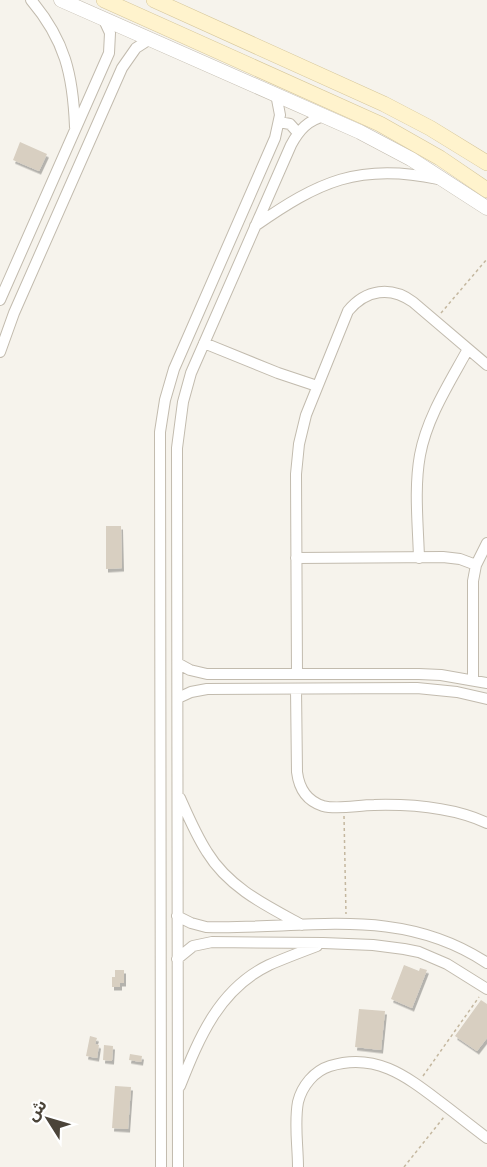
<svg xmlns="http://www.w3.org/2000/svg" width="487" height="1167" viewBox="0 0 487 1167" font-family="'Roboto Condensed','Noto Sans Arabic',sans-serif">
	<defs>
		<filter id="shadow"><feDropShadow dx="2" dy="3.5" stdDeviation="0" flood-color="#0004"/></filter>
	</defs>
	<rect width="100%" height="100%" fill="#f6f3ec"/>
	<path fill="#d8cfc1" filter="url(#shadow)" d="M20 142 47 154 39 171 13 160Z
		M106 526H121L122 568 106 569Z
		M404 965 419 971 420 968 427 970 412 1008 391 999Z
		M115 970H124V983H120V987H112V977H115Z
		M481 1000 487 1004V1038L477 1051 455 1036Z
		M359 1009 385 1011 381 1050 355 1047Z
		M90 1036 97 1038 95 1044 99 1045 97 1058 86 1056Z
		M104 1045 113 1046 112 1061 103 1060Z
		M130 1054 142 1056 141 1062 129 1060Z
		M115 1086 131 1087 128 1129 112 1128Z"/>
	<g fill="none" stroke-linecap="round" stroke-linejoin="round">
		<g stroke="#c2bbae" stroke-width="12">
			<path id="minor" d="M31 0C65 40 73 75 75 127
				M279 122 290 124 298 133
				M255 226C318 182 359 162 438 179
				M0 300 109 53 110 33 103 18
				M204 343 278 373 317 386
				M0 352 14 313 122 68 136 48 150 39
				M296 558 443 557 460 559 476 565
				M419 558C418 524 414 488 420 455 427 417 450 382 468 349
				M179 664 190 670 207 674H419L441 675 487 683
				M297 674 296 474 299 444 306 415 348 311C366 289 391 286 413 302L487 365
				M473 680V581L476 565 487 543
				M296 689 297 772C299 788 307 801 323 806 338 810 358 805 374 805 412 804 452 807 487 823
				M178 698 191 692 207 689 417 688 457 692 487 699
				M180 798C188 816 196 835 207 852 229 888 267 906 302 925
				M177 916 191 923 206 927C306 930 398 904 487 963
				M177 959 193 946 212 942 323 943 373 945 404 949 419 952 447 964 487 989
				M180 1086C199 1038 219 989 269 965 285 958 301 952 317 946
				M161 1167 160 432 165 400 174 369 275 138 280 115 276 94
				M178 1167 177 448 183 402 191 373 291 145C299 130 308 120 325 116
				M298 1167C298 1146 294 1123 298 1102 302 1086 314 1071 330 1066 375 1052 406 1076 439 1101 455 1113 471 1126 487 1138"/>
		</g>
		<g stroke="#c2bbae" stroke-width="15">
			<path id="tertiary" d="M61 0 360 132 411 159 487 208"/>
		</g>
		<g stroke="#d6c79b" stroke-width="16">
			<path id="secondary" d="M104 0 380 124 440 158 487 190
				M154 0 384 104 430 128 487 163"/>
		</g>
		<path stroke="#c4b79f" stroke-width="1.5" stroke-dasharray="3 3" stroke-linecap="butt" d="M441 313 487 259
			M344 816 346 914
			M423 1076 479 997
			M404 1167 444 1117"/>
		<use href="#minor" stroke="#fff" stroke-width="10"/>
		<use href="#tertiary" stroke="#fff" stroke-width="14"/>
		<use href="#secondary" stroke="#fff3cd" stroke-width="15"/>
	</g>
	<g transform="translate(48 1119) rotate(307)" stroke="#ffffff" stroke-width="4.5" paint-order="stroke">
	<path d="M0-4.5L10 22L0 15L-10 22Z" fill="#4b4439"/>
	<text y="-9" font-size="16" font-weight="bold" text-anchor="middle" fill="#4b4439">ش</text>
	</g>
</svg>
